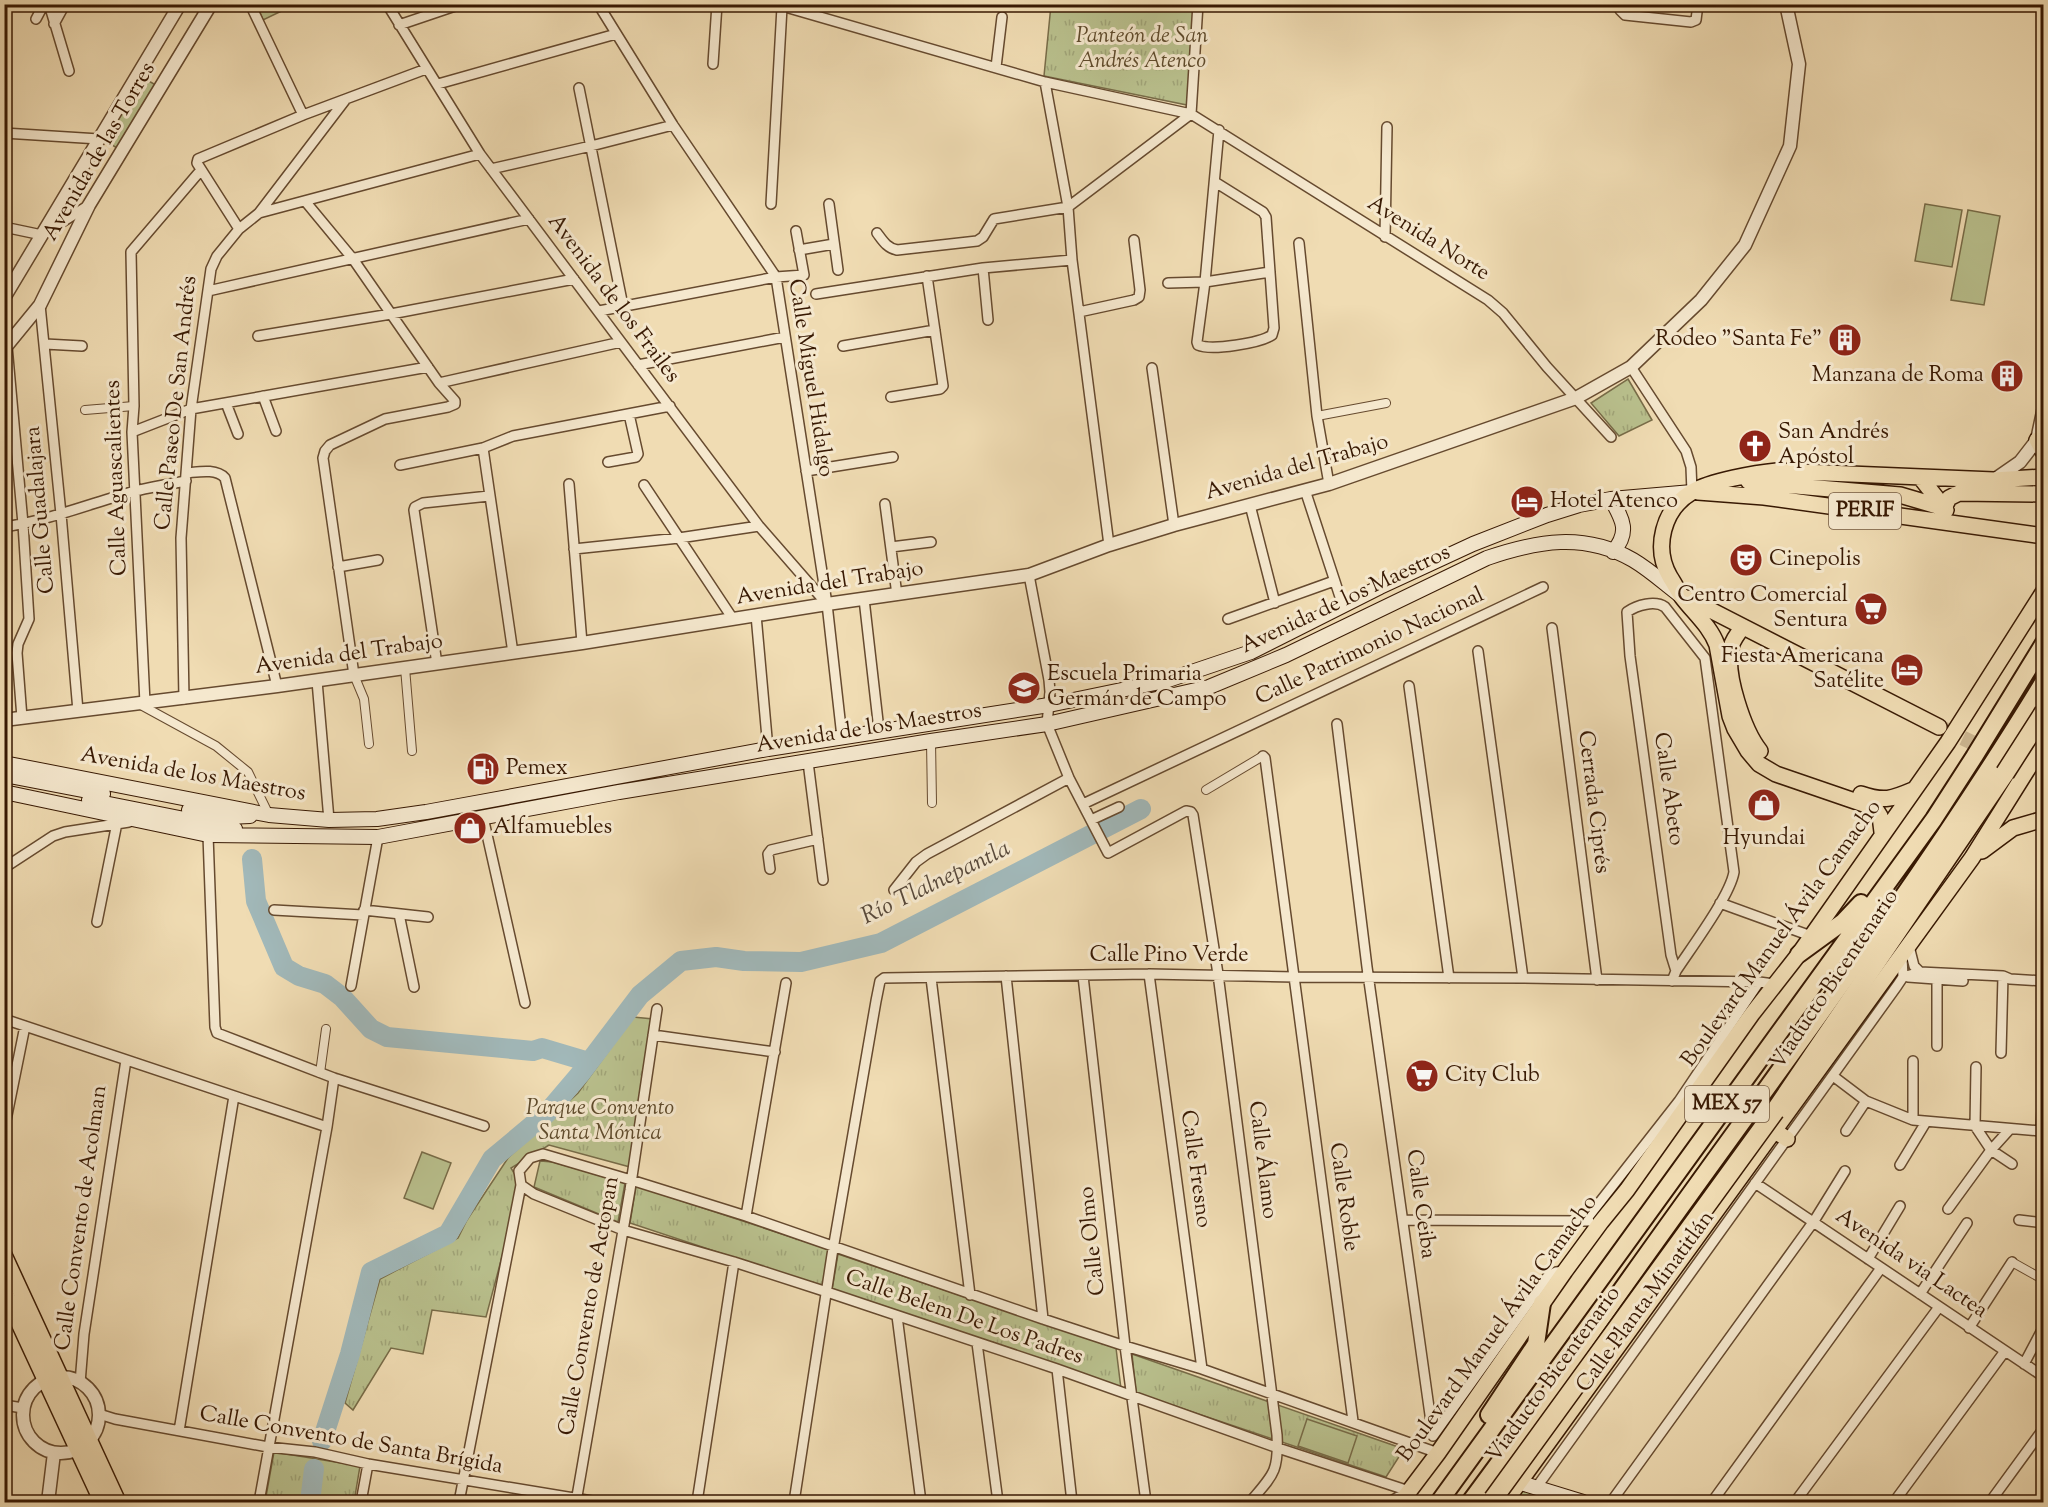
<svg xmlns="http://www.w3.org/2000/svg" width="2048" height="1507" viewBox="0 0 2048 1507" font-family="'Sorts Mill Goudy',serif">
	<defs>
		<pattern id="grass-tufts" width="24" height="20" patternUnits="userSpaceOnUse" patternTransform="scale(1.5)"><rect width="24" height="20" fill="#b9c08d"/><path d="M3 7l-1-3M5 7V3M7 7l1-3M15 17l-1-3M17 17v-4M19 17l1-3" fill="none" stroke="#a0a478"/></pattern>
	</defs>
	<rect width="100%" height="100%" fill="#f0dcb3"/>
	<filter id="stains"><feTurbulence type="fractalNoise" baseFrequency=".00333" numOctaves="4"/><feColorMatrix values="0 0 0 0 .2 0 0 0 0 .09 0 0 0 0 .02 0 0 0 .5 -.17"/></filter>
	<radialGradient id="worn" r=".72"><stop offset=".6" stop-color="#630" stop-opacity="0"/><stop offset="1" stop-color="#630" stop-opacity=".3"/></radialGradient>
	<path fill="url(#grass-tufts)" stroke="#786c48" stroke-width="1.5" d="M257 5H294L263 20Z
		M1051 5H1194L1187 105 1044 76Z
		M1628 379 1652 420 1619 436 1591 403Z
		M633 1017 653 1019 630 1167 549 1145 511 1168 521 1185 486 1317 432 1310 423 1354 391 1348 353 1410 345 1403 380 1279 458 1238 467 1220 508 1158 578 1093Z
		M540 1161 553 1162 625 1183 618 1222 534 1187Z
		M636 1186 831 1250 823 1287 630 1223Z
		M838 1254 1116 1348 1121 1389 832 1290Z
		M1132 1354 1404 1449 1386 1477 1136 1393Z
		M274 1452 360 1466 354 1502H265Z
		M1521 1483 1578 1502H1505Z"/>
	<path fill="#b9c08d" stroke="#786c48" stroke-width="1.5" d="M138 75 163 89 127 154 102 139Z
		M1925 204 1962 210 1952 267 1915 261Z
		M1968 210 2000 216 1984 305 1951 300Z
		M422 1152 451 1163 433 1209 404 1198Z
		M1307 1419 1357 1436 1348 1463 1298 1446Z"/>
	<g fill="none" stroke-linecap="round" stroke-linejoin="round">
		<path stroke="#a1b8b9" stroke-width="20" d="M252 859 256 901 284 967 299 976 325 984 342 997 371 1029 387 1037 533 1051 542 1048 589 1062
			M322 1441 350 1354 371 1272 448 1234 492 1159 547 1113 581 1073 640 995 681 961 716 957 744 961 801 962 881 943 1141 809
			M310 1502 314 1469"/>
		<path stroke="#cbb590" stroke-width="15" stroke-dasharray="15 8" stroke-linecap="butt" d="M1942 728 1990 751
			M2018 764 2044 776"/>
		<g stroke="#664a2f" stroke-width="10">
			<path id="pedestrian" d="M85 410 134 406
				M1317 416 1386 403
				M405 668 412 751
				M354 675 364 699 369 744
				M139 704 216 746 248 772 269 815
				M931 741 932 803
				M1206 790 1263 756
				M320 1073 326 1029
				M2012 1262 2044 1280"/>
		</g>
		<g stroke="#664a2f" stroke-width="12">
			<path id="minor" d="M49 4 69 71
				M250 4 303 115
				M387 4 480 154 759 526 827 604
				M598 4 673 125 776 277 827 604 842 737
				M775 4 1045 82 1191 114 1488 300 1503 313 1547 367 1611 437
				M1621 4 1620 10 1625 15 1691 22 1696 20 1698 4
				M36 19 44 4
				M54 24 65 4
				M399 25 461 4
				M713 64 717 4
				M996 67 1002 17
				M1045 82 1068 207 1072 260 1109 545
				M438 84 616 34
				M579 88 623 306
				M1191 114 1198 4
				M4 133 99 139
				M491 169 591 146 673 125
				M1215 182 1263 212 1266 217 1274 328 1272 335C1260 343 1212 351 1198 345L1197 342 1205 282 1219 130
				M305 201 353 259 439 383 455 401V404L448 407 385 419 330 445 325 451 323 458 354 675
				M771 204 782 7
				M829 204 838 270
				M259 213 480 154
				M4 227 42 235 89 205
				M239 229 197 163 198 159 303 115 426 69
				M877 233C883 241 887 248 897 250L977 241 983 237 994 219 1068 207 1191 114
				M1385 237 1387 127
				M1299 243 1317 416 1329 484
				M799 250 834 244
				M983 268 988 320
				M1168 283 1205 282 1270 272
				M208 291 529 219
				M816 294 983 268 1072 260
				M40 305 61 514 78 711
				M599 311 776 277 804 275 796 231
				M1079 312 1134 300 1139 297 1140 290 1134 240
				M258 336 391 314 574 279
				M45 344 82 346
				M7 346 23 524 29 619 18 644 17 653 22 718
				M843 346 935 330
				M638 365 785 337
				M1631 367 1686 451 1691 467 1692 492
				M1152 368 1174 525
				M439 383 621 342
				M263 396 276 431
				M891 397 940 389 943 386 927 276
				M226 403 238 434
				M132 432 191 409 428 367
				M483 448 513 653
				M608 462 636 457 638 454 629 414
				M400 465 483 448 513 436 670 406
				M806 471 893 457
				M186 473C198 472 216 468 225 478L277 686
				M569 484 582 643
				M644 485 733 619
				M1305 490 1343 606
				M885 504 897 595
				M1250 505 1275 603
				M4 527C50 520 92 503 135 491 152 487 169 484 186 481
				M891 547 931 542
				M574 549 679 538 759 526
				M338 567 378 560
				M1029 575 1049 680 1050 692 1047 724 1069 778 1108 853 1186 811 1191 812 1193 815 1218 974 1277 1435C1279 1472 1273 1475 1250 1502
				M864 599 879 730
				M756 615 768 749
				M1228 619 1334 581
				M1552 628 1597 980
				M1478 651 1523 978
				M437 664 414 510 415 507 423 503 489 496
				M317 681 329 820
				M1409 686 1449 978
				M184 699 181 538 191 409 211 269 217 256 239 229 259 213 346 99
				M145 703 132 432 134 406 131 252 201 170
				M1337 724 1367 967 1433 1436
				M1263 756 1265 758 1353 1421
				M808 762 823 880
				M1083 804 1543 587
				M483 817 525 1003
				M1091 820 1119 807
				M208 835 215 1027 217 1033 334 1078 484 1126
				M4 868 53 836 65 832 129 822
				M770 869 768 854 771 850 818 839
				M894 890 916 862 927 854 1069 778
				M1720 903 1811 936
				M274 910 363 915
				M364 910 428 917
				M399 914 414 987
				M97 922 117 823
				M1909 946 1914 966 1920 972
				M1149 974 1202 1369
				M1006 976 1043 1319
				M1083 976 1125 1346 1146 1502
				M1937 976V1046
				M1903 977 1920 972 2003 976 2010 979 2044 981
				M1908 977 1963 981
				M931 978 970 1295
				M1672 981 1676 971C1691 948 1730 896 1734 872L1705 658 1665 607C1655 600 1637 605 1627 612L1630 656 1671 955 1676 971
				M351 986 378 837
				M4 1019 327 1127
				M653 1035 775 1052
				M2001 1053 2003 976
				M1913 1061V1120
				M1833 1076 1866 1101 1913 1120 2041 1131 2044 1071
				M1975 1126 1976 1067
				M1975 1126 1991 1150 2012 1164
				M4 1130 25 1026
				M1846 1131 1866 1101
				M1900 1165 1926 1122
				M1755 1183 2044 1377
				M521 1185 534 1194 623 1230 734 1262 827 1292 1057 1369 1278 1448 1409 1491
				M1948 1209 1991 1150 2010 1129
				M746 1216 786 983
				M1403 1220 1589 1221
				M2019 1220 2044 1223
				M1585 1221 1679 1101 1759 982
				M1868 1259 1900 1206
				M1920 1294 1967 1223
				M897 1316 921 1502
				M1969 1328 2012 1262
				M977 1343 998 1502
				M2024 1364 2043 1328
				M1057 1369 1072 1502
				M80 1383 84 1334 126 1060
				M4 1405 23 1408
				M99 1414 115 1419 268 1447 315 1452 368 1464 598 1502
				M179 1431 234 1096
				M1433 1436 1548 1276 1556 1272 1565 1271
				M1536 1488 1897 986 1903 977 1902 957
				M259 1502 327 1127 334 1078
				M361 1502 368 1464
				M459 1502 521 1185 519 1171 530 1158 543 1154 631 1180 746 1216 1043 1319 1125 1346 1202 1369 1438 1453
				M576 1502 630 1190 657 1009
				M697 1502 734 1262
				M794 1502 832 1255 876 1001 880 981 884 978 1149 974 1295 977 1523 978 1759 982 1774 984
				M1389 1502 1404 1494
				M1611 1502 1814 1221 1845 1171
				M1712 1502 1881 1268
				M1795 1502 1939 1307
				M1894 1502 2005 1351
				M1990 1502 2044 1428"/>
		</g>
		<g stroke="#664a2f" stroke-width="15">
			<path id="tertiary" d="M4 298 180 4
				M4 349 40 305 89 205 211 4
				M1994 480 2020 462 2037 440 2044 407
				M4 720 277 686 582 643 827 604 1029 575 1109 545 1174 525 1329 484 1576 398 1631 367 1701 300 1745 245 1790 146 1799 64 1786 4
				M23 1415a38 38 0 1 1 76 0a38 38 0 1 1-76 0Z
				M48 1502 54 1453"/>
		</g>
		<g stroke="#381903" stroke-width="16">
			<path id="secondary" d="M1611 499C1623 520 1630 532 1613 552
				M4 763 269 815 329 820 377 819 426 812 768 749 1049 705 1165 681 1251 652 1380 587 1473 544 1547 515 1579 505 1611 499 1692 492
				M4 775 103 794
				M4 792 208 835 378 837 619 792 931 741 1047 724 1209 687 1286 655 1487 558C1537 541 1584 532 1633 560 1650 570 1665 584 1681 596
				M89 800 235 829
				M189 810 227 817 250 816
				M1521 1483 1583 1502"/>
		</g>
		<g stroke="#381903" stroke-width="18">
			<path id="primary" d="M2037 440 2044 453
				M1920 477 1946 510
				M1749 482 1900 495 1944 508
				M1698 492 1764 497 2044 536
				M1944 508 1949 498 1959 493 2044 494
				M1687 598 1939 727
				M1743 627C1738 633 1733 639 1731 647 1724 673 1744 731 1760 751
				M1861 794C1884 802 1892 799 1913 790
				M1882 832 1880 816 1875 808 1776 774 1759 764 1748 751 1735 729 1730 716 1717 645C1710 626 1694 613 1682 597 1678 591 1674 583 1670 577 1653 548 1663 509 1692 492 1710 481 1756 473 1777 471L1994 480 2044 477
				M1982 851 2013 828 2044 819
				M1775 1131 1787 1139
				M4 1255 118 1502
				M4 1291 102 1502
				M1401 1502 1438 1453 1565 1271 1601 1222 1627 1190 1752 1014 1799 954 1948 742 2044 591
				M1505 1502 1972 858 2044 743"/>
		</g>
		<g stroke="#381903" stroke-width="20">
			<path id="trunk" d="M1799 954 1843 922 1861 903
				M1489 1415 1536 1344 1542 1303
				M1439 1502 1934 819 1974 757 2044 643
				M1470 1502 1535 1414C1702 1168 1889 935 2044 681"/>
		</g>
		<g stroke="#381903" stroke-width="21">
			<path id="motorway" d="M1775 1111 2005 773"/>
		</g>
		<use href="#pedestrian" stroke="#f5e8ce" stroke-width="8"/>
		<use href="#minor" stroke="#f5e8ce" stroke-width="9"/>
		<use href="#tertiary" stroke="#f5e8ce" stroke-width="12"/>
		<use href="#secondary" stroke="#f5e8ce" stroke-width="14"/>
		<use href="#primary" stroke="#f0dcb3" stroke-width="15"/>
		<use href="#trunk" stroke="#f0dcb3" stroke-width="16"/>
		<use href="#motorway" stroke="#f0dcb3" stroke-width="18"/>
		<g stroke="#381903" stroke-width="21" stroke-linecap="butt">
			<path id="motorway-bridge" d="M2005 773 2044 712
				M1493 1499 1775 1111"/>
		</g>
		<use href="#motorway-bridge" stroke="#f0dcb3" stroke-width="18"/>
	</g>
	<defs>
		<g id="building-disc" transform="scale(1.725)"><circle r="9.5" fill="#8f2418" stroke="#f5e8ce"/><path d="M-4-6H4V6H1V3H-1V6H-4ZM-2.5-4.3h1.7v1.8h-1.7ZM.8-4.3h1.7v1.8H.8ZM-2.5-1h1.7V.8h-1.7ZM.8-1h1.7V.8H.8Z" fill="#fff"/></g>
		<g id="church-disc" transform="scale(1.725)"><circle r="9.5" fill="#8f2418" stroke="#f5e8ce"/><path d="M-1.2-6h2.4v3.5h3.3v2.4h-3.3V6h-2.4V-.1h-3.3v-2.4h3.3Z" fill="#fff"/></g>
		<g id="hotel-disc" transform="scale(1.725)"><circle r="9.5" fill="#8f2418" stroke="#f5e8ce"/><path d="M-6-4.5h1.5V1H6V5H4.5V3h-9V5H-6ZM-4 0a1.8 1.8 0 1 1 3.6 0ZM.5 0V-2.5h3Q6-2.5 6 0Z" fill="#fff"/></g>
		<g id="theatre-disc" transform="scale(1.725)"><circle r="9.5" fill="#8f2418" stroke="#f5e8ce"/><path d="M-5-5.5Q0-4 5-5.5V0Q5 5 0 6Q-5 5-5 0ZM-3.3-2.5H-1v1.5H-3.3ZM1-2.5H3.3v1.5H1ZM-2.8 1Q0 5.5 2.8 1Z" fill="#fff"/></g>
		<g id="supermarket-disc" transform="scale(1.725)"><circle r="9.5" fill="#8f2418" stroke="#f5e8ce"/><path d="M-6-5.5h2.5l.6 2H6L4.5 2H-2.5L-4.4-4H-6ZM-1.5 3.2a1.3 1.3 0 1 0 .1 0ZM3 3.2a1.3 1.3 0 1 0 .1 0Z" fill="#fff"/></g>
		<g id="school-disc" transform="scale(1.725)"><circle r="9.5" fill="#8f2418" stroke="#f5e8ce"/><path d="M0-5L7-2L0 1L-7-2ZM-4 1L0 2.5L4 1V4Q0 6-4 4Z" fill="#fff"/></g>
		<g id="fuel-disc" transform="scale(1.725)"><circle r="9.5" fill="#8f2418" stroke="#f5e8ce"/><path d="M-5.5-6h7V0h2V4h1.3V-2.5L3-4.5l.8-.8L6-3V5H2.5V1h-1V6h-7ZM-4.2-4.7v3.2H.2V-4.7Z" fill="#fff"/></g>
		<g id="shop-disc" transform="scale(1.725)"><circle r="9.5" fill="#8f2418" stroke="#f5e8ce"/><path d="M-5-2.5h2.3a2.7 3.5 0 0 1 5.4 0H5L5.5 6h-11ZM-1.5-2.5h3a1.5 2.3 0 0 0-3 0Z" fill="#fff"/></g>
	</defs>
	<g fill-rule="evenodd">
		<use href="#building-disc" x="1845" y="340"/>
		<use href="#building-disc" x="2007" y="376"/>
		<use href="#church-disc" x="1755" y="446"/>
		<use href="#hotel-disc" x="1527" y="502"/>
		<use href="#theatre-disc" x="1746" y="560"/>
		<use href="#supermarket-disc" x="1871" y="609"/>
		<use href="#hotel-disc" x="1907" y="670"/>
		<use href="#school-disc" x="1024" y="688"/>
		<use href="#fuel-disc" x="483" y="769"/>
		<use href="#shop-disc" x="1764" y="805"/>
		<use href="#shop-disc" x="470" y="828"/>
		<use href="#supermarket-disc" x="1422" y="1076"/>
	</g>
	<g text-anchor="middle" dominant-baseline="central" stroke-width="6" stroke-linejoin="round" paint-order="stroke">
		<g fill="#f5e8ce" stroke="#715740" stroke-width="1.5">
			<rect x="1829" y="493" width="72" height="36" rx="4.5"/>
			<rect x="1685" y="1086" width="84" height="36" rx="4.5"/>
		</g>
		<g font-size="21" font-weight="bold" fill="#381903">
			<text x="1865" y="511">PERIF</text>
			<text x="1727" y="1104">MEX 57</text>
		</g>
		<g font-size="22" font-style="italic" fill="#5f4b2c" stroke="#f5e8ce">
			<text x="1142" y="37">Panteón de San<tspan x="1142" dy="25">Andrés Atenco</tspan></text>
			<text x="600" y="1109">Parque Convento<tspan x="600" dy="25">Santa Mónica</tspan></text>
		</g>
		<g font-size="22" fill="#381903" stroke="#f5e8ce">
			<text transform="translate(100 152) rotate(-60)">Avenida de las Torres</text>
			<text transform="translate(1428 239) rotate(32)">Avenida Norte</text>
			<text transform="translate(613 299) rotate(53)">Avenida de los Frailes</text>
			<text transform="translate(810 378) rotate(81)">Calle Miguel Hidalgo</text>
			<text transform="translate(177 403) rotate(-84)">Calle Paseo De San Andrés</text>
			<text transform="translate(1297 468) rotate(-16)">Avenida del Trabajo</text>
			<text transform="translate(117 478) rotate(-92)">Calle Aguascalientes</text>
			<text transform="translate(41 510) rotate(-95)">Calle Guadalajara</text>
			<text transform="translate(830 584) rotate(-9)">Avenida del Trabajo</text>
			<text transform="translate(1346 600) rotate(-25)">Avenida de los Maestros</text>
			<text transform="translate(1370 647) rotate(-25)">Calle Patrimonio Nacional</text>
			<text transform="translate(349 655) rotate(-8)">Avenida del Trabajo</text>
			<text transform="translate(869 729) rotate(-9)">Avenida de los Maestros</text>
			<text transform="translate(193 775) rotate(10)">Avenida de los Maestros</text>
			<text transform="translate(1668 789) rotate(82)">Calle Abeto</text>
			<text transform="translate(1593 802) rotate(83)">Cerrada Ciprés</text>
			<text transform="translate(1782 934) rotate(-54)">Boulevard Manuel Ávila Camacho</text>
			<text x="1169" y="956">Calle Pino Verde</text>
			<text transform="translate(1835 980) rotate(-56)">Viaducto Bicentenario</text>
			<text transform="translate(1262 1160) rotate(83)">Calle Álamo</text>
			<text transform="translate(1195 1169) rotate(82)">Calle Fresno</text>
			<text transform="translate(1343 1197) rotate(82)">Calle Roble</text>
			<text transform="translate(1420 1204) rotate(82)">Calle Ceiba</text>
			<text transform="translate(82 1218) rotate(-82)">Calle Convento de Acolman</text>
			<text transform="translate(1093 1241) rotate(-96)">Calle Olmo</text>
			<text transform="translate(1911 1264) rotate(34)">Avenida via Lactea</text>
			<text transform="translate(1646 1302) rotate(-54)">Calle Planta Minatitlán</text>
			<text transform="translate(590 1306) rotate(-80)">Calle Convento de Actopan</text>
			<text transform="translate(964 1318) rotate(19)">Calle Belem De Los Padres</text>
			<text transform="translate(1498 1329) rotate(-54)">Boulevard Manuel Ávila Camacho</text>
			<text transform="translate(1554 1375) rotate(-54)">Viaducto Bicentenario</text>
			<text transform="translate(351 1441) rotate(10)">Calle Convento de Santa Brígida</text>
		</g>
		<g font-size="22" fill="#381903" stroke="#f5e8ce" text-anchor="start">
			<text x="1822" y="340" text-anchor="end">Rodeo "Santa Fe"</text>
			<text x="1984" y="376" text-anchor="end">Manzana de Roma</text>
			<text x="1778" y="433">San Andrés<tspan x="1778" dy="25">Apóstol</tspan></text>
			<text x="1550" y="502">Hotel Atenco</text>
			<text x="1769" y="560">Cinepolis</text>
			<text x="1848" y="596" text-anchor="end">Centro Comercial<tspan x="1848" dy="25">Sentura</tspan></text>
			<text x="1884" y="657" text-anchor="end">Fiesta Americana<tspan x="1884" dy="25">Satélite</tspan></text>
			<text x="1047" y="675">Escuela Primaria<tspan x="1047" dy="25">Germán de Campo</tspan></text>
			<text x="506" y="769">Pemex</text>
			<text x="493" y="828">Alfamuebles</text>
			<text x="1764" y="839" text-anchor="middle">Hyundai</text>
			<text x="1445" y="1076">City Club</text>
		</g>
		<g font-size="24" font-style="italic" fill="#58493a" stroke="#f5e8ce">
			<text transform="translate(936 883) rotate(-26)">Río Tlalnepantla</text>
		</g>
	</g>
	<rect width="2048" height="1507" fill="none" stroke="#f0dcb3" stroke-width="24"/>
	<rect x="6" y="6" width="2036" height="1495" fill="none" stroke="#381903" stroke-width="3"/>
	<rect x="12" y="12" width="2024" height="1483" fill="none" stroke="#381903" stroke-width="1.5"/>
	<rect width="100%" height="100%" filter="url(#stains)"/>
	<rect width="100%" height="100%" fill="url(#worn)"/>
</svg>
